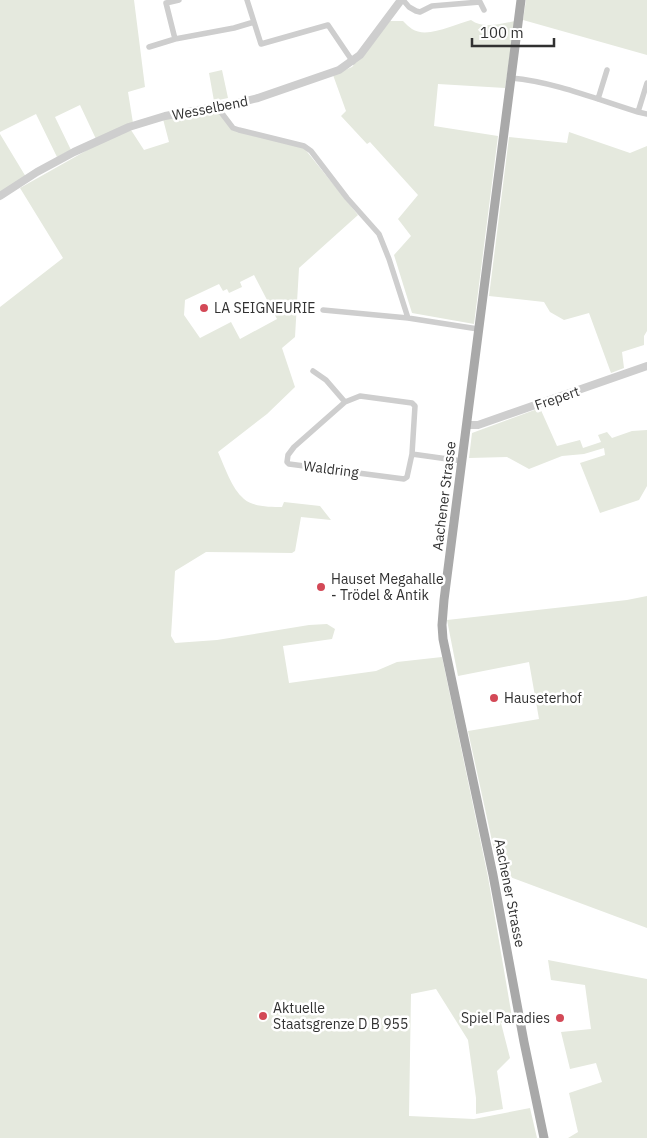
<svg xmlns="http://www.w3.org/2000/svg" width="647" height="1138" viewBox="0 0 647 1138" font-family="'IBM Plex Sans',sans-serif">
	<rect width="100%" height="100%" fill="#fff"/>
	<path fill="#e5e9de" fill-rule="evenodd" d="M0 0H134L145 87 128 92 133 123 96 139 80 105 55 117 71 150 57 157 36 114 0 132Z
		M526 0H647V55L523 20Z
		M471 20C483 29 501 24 515 21L505 88 438 84 434 126 498 136 474 324 412 313 394 255 411 236 398 219 418 195 370 142 367 144 341 116 346 111 333 75 352 67 390 21H403C406 24 409 27 412 29 427 39 455 24 471 20Z
		M222 70 228 98 214 101 209 73Z
		M222 109 235 127 304 148 358 215 299 268 295 337 282 348 295 387 267 414 218 452C225 467 231 488 244 499 253 507 270 507 282 507L284 502 320 506 331 520 301 517 295 551 292 553 206 552 175 571 171 636 175 643 217 640 309 625 327 624 335 629 332 639 283 646 289 683 376 671 397 662 442 657 488 877 512 1017 509 1020 501 1023 510 1058 497 1071 503 1109 476 1114V1098L468 1040 436 989 411 994 409 1116 474 1119 530 1108 537 1138H0V307L63 258 20 188 98 144 131 130 144 150 169 142 163 119ZM254 275 277 319 240 339 231 322 200 338 184 315 185 300 219 284 223 291 227 289 229 293 242 287 240 282Z
		M569 132 630 153 647 146V331L644 336V345L622 352 624 368 611 373 589 313 564 320 550 312 544 302 489 296 509 137 567 143Z
		M0 134 26 177 0 194Z
		M540 408 557 446 580 440 583 448 601 442 598 435 607 432 612 438 632 431 647 430V486L639 500 600 513 580 463 605 455 604 448 584 454 562 456 529 469 507 457 469 458 472 433Z
		M647 596V928L499 873 468 731 539 719 529 662 458 676 447 620 627 600Z
		M548 960 647 979V1138H568L578 1132 569 1093 602 1082 596 1063 570 1069 561 1032 591 1029 585 985 551 980Z"/>
	<g fill="none" stroke-linecap="round" stroke-linejoin="round">
		<path stroke="#cecece" stroke-width="5.5" d="M247 0 261 44 328 25 353 62
			M403 0 409 7 416 11 420 12 432 6 480 2 484 10
			M175 39 234 28 254 22
			M149 47 175 39 166 3 179 0
			M511 78C555 82 596 99 638 112L647 83
			M598 99 607 70
			M217 107 233 128 239 130 304 146 311 151 347 198 379 234 389 259 408 318
			M638 112 647 114
			M323 310 408 318 478 329
			M313 371 326 380 345 402
			M360 396 412 403 415 406 412 454 407 477 404 479 289 464 287 462 288 455 294 447 345 402Z
			M412 454 462 461"/>
		<path stroke="#cecece" stroke-width="8" d="M0 196 37 172 74 152 129 127 165 116 238 103 258 98 339 70 360 55 401 0
			M467 425H478L647 366"/>
		<path stroke="#a9a9a9" stroke-width="9" d="M521 0 444 600 442 625 443 639 493 875 524 1042 544 1138"/>
	</g>
	<g fill="#d34957" stroke="#fff" stroke-width="2">
		<circle cx="204" cy="308" r="5"/>
		<circle cx="321" cy="587" r="5"/>
		<circle cx="494" cy="698" r="5"/>
		<circle cx="263" cy="1016" r="5"/>
		<circle cx="560" cy="1018" r="5"/>
	</g>
	<g text-anchor="middle" dominant-baseline="central" stroke-width="5" stroke-linejoin="round" paint-order="stroke">
		<g font-size="14" fill="#313131" stroke="#fff">
			<text transform="translate(210 108) rotate(-11)">Wesselbend</text>
			<text transform="translate(557 398) rotate(-19)">Frepert</text>
			<text transform="translate(331 469) rotate(7)">Waldring</text>
			<text transform="translate(444 496) rotate(-83)">Aachener Strasse</text>
			<text transform="translate(510 893) rotate(79)">Aachener Strasse</text>
		</g>
		<g font-size="14" fill="#313131" stroke="#fff" text-anchor="start">
			<text x="214" y="308">LA SEIGNEURIE</text>
			<text x="331" y="579">Hauset Megahalle<tspan x="331" dy="16">- Trödel &amp; Antik</tspan></text>
			<text x="504" y="698">Hauseterhof</text>
			<text x="273" y="1008">Aktuelle<tspan x="273" dy="16">Staatsgrenze D B 955</tspan></text>
			<text x="550" y="1018" text-anchor="end">Spiel Paradies</text>
		</g>
	</g>
	<path d="M472 38v8h82v-8" fill="none" stroke="#313131" stroke-width="2.5"/>
	<text x="480" y="38" font-size="15" fill="#313131" stroke="#ffffff" stroke-width="4" paint-order="stroke">100 m</text>
</svg>
